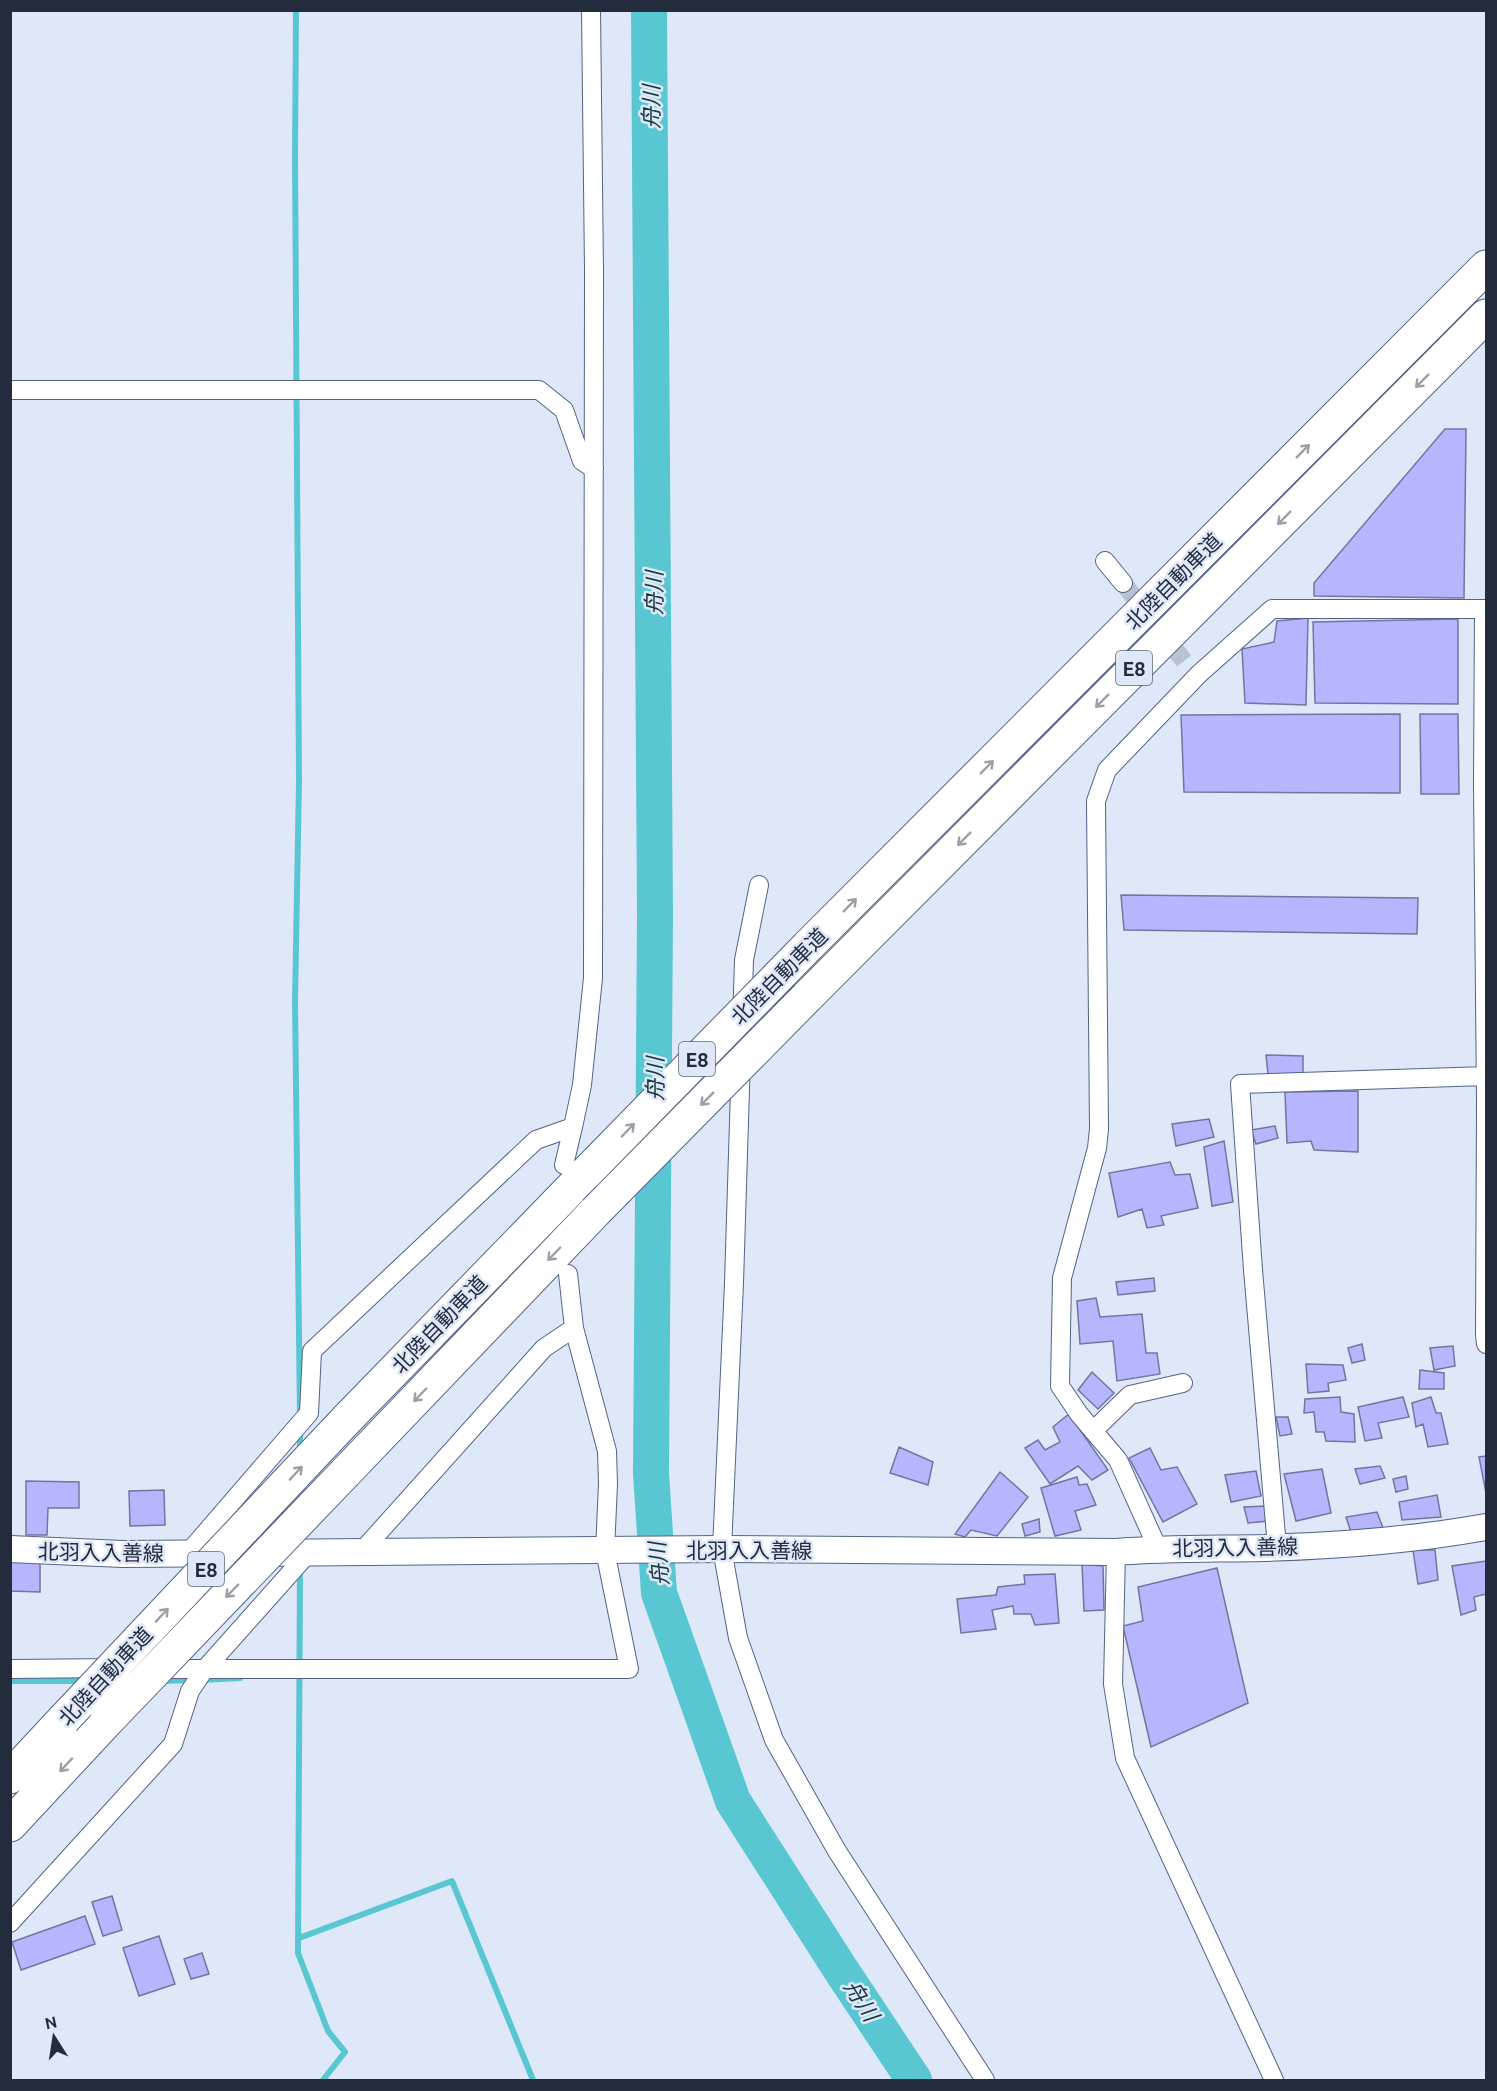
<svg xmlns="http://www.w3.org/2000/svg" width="1497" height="2091" viewBox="0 0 1497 2091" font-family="Ubuntu,'Noto Sans JP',sans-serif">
	<rect width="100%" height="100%" fill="#dfe8f9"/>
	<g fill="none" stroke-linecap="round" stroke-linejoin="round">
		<path stroke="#59c7d2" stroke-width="6" d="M296 10 295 156 299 781 295 1002 300 1417
			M300 1453V1430
			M300 1568 298 1953 328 2031 345 2052 323 2080
			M202 1680 240 1678
			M10 1681H84
			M163 1681 192 1680
			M299 1938 452 1881 533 2080"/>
		<path stroke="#59c7d2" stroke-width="36" d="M649 10 655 915 651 1474 659 1593 733 1801 841 1970 914 2080"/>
	</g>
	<path fill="#b5b6fd" stroke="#74749e" stroke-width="1.5" d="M1445 429H1466L1464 598 1314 596V583Z
		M1308 618 1306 705 1245 703 1242 649 1274 642 1277 621Z
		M1458 619V704L1315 703 1313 622Z
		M1400 714V793L1184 792 1181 715Z
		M1420 714H1458L1459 794H1421Z
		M1121 895 1418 898 1417 934 1124 930Z
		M1266 1055 1303 1056V1075L1268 1074Z
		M1358 1091V1152L1314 1150 1311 1141 1287 1143 1285 1092Z
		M1209 1119 1214 1137 1176 1146 1172 1124Z
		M1275 1126 1278 1138 1256 1144 1251 1130Z
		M1224 1141 1233 1202 1212 1206 1204 1147Z
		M1170 1162 1175 1175 1190 1174 1198 1208 1161 1216 1164 1225 1147 1228 1142 1209 1118 1217 1109 1173Z
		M1154 1278 1155 1291 1118 1295 1116 1282Z
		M1096 1298 1100 1317 1142 1314 1146 1353H1157L1160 1374 1117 1381 1113 1341 1080 1344 1077 1301Z
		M1362 1344 1365 1360 1352 1363 1348 1348Z
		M1453 1346 1455 1366 1434 1370 1430 1348Z
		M1306 1364 1343 1365 1346 1380 1328 1383 1329 1391 1308 1393Z
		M1420 1370 1444 1373V1389H1419Z
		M1092 1372 1114 1393 1098 1409 1078 1390Z
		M1340 1397 1341 1412 1354 1414 1355 1442 1326 1441 1324 1432H1316L1314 1412 1304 1413 1305 1399Z
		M1403 1397 1409 1417 1378 1423 1382 1438 1365 1441 1358 1407Z
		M1431 1397 1436 1413H1441L1448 1444 1428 1447 1423 1424 1416 1427 1412 1403Z
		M1069 1414 1108 1470 1092 1480 1078 1466 1050 1484 1025 1448 1038 1440 1045 1450 1060 1442 1053 1427Z
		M1276 1417H1288L1292 1434 1280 1436Z
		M899 1447 933 1462 928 1485 890 1473Z
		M1150 1448 1161 1470 1177 1467 1197 1504 1163 1522 1129 1458Z
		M1486 1456V1493L1479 1457Z
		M1380 1466 1385 1478 1360 1484 1355 1469Z
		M1322 1469 1331 1513 1296 1521 1284 1474Z
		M1256 1471 1261 1496 1231 1502 1225 1475Z
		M1000 1472 1028 1497 997 1536 971 1530 965 1537 955 1534Z
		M1406 1476 1408 1489 1396 1492 1393 1479Z
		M1077 1477 1079 1485 1087 1484 1096 1505 1075 1511 1081 1530 1055 1536 1041 1488Z
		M26 1481 79 1482V1508H48L47 1535H26Z
		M164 1490 165 1525 130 1526 129 1491Z
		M1437 1495 1441 1517 1402 1520 1399 1502Z
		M1267 1506 1269 1521 1248 1523 1244 1507Z
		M1377 1512 1383 1528 1352 1535 1346 1517Z
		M1039 1519 1040 1532 1025 1536 1022 1524Z
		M1413 1550H1435L1438 1580 1418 1584Z
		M1486 1561V1594L1474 1597 1476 1610 1461 1615 1452 1566Z
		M10 1562H40V1592L10 1591Z
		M1082 1564 1103 1566 1104 1610 1084 1611Z
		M1217 1568 1248 1703 1151 1747 1123 1626 1143 1621 1138 1587Z
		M1055 1574 1059 1623 1035 1625 1031 1614H1014L1013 1606 992 1610 996 1629 961 1633 957 1599 996 1595 998 1587 1025 1584 1024 1575Z
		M112 1896 122 1930 103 1936 92 1902Z
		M85 1916 95 1944 21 1970 12 1942Z
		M159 1936 175 1984 139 1996 123 1948Z
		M202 1953 209 1974 191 1979 184 1959Z"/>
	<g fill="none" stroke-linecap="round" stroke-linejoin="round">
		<path stroke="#b9c2d3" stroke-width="18" stroke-dasharray="18 9" stroke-linecap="butt" d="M1123 583 1188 666"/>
		<g stroke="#516488" stroke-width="20">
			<path id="minor" d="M10 390H539L564 410 582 461 594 469
				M1105 561 1123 583
				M1484 609 1483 785H1486
				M1483 785 1486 1104 1485 1335 1486 1344
				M759 885 744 960 734 1283 722 1549 738 1638 774 1740 837 1851 985 2080
				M573 1127 582 1085 593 978 594 270 591 10
				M1093 1431 1130 1395 1183 1383
				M1277 1547 1253 1270 1240 1084 1486 1076
				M1158 1549 1118 1460 1079 1414 1060 1386 1062 1278 1097 1148 1099 1129 1096 801 1107 770 1199 674 1272 609H1486
				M362 1551 544 1348 574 1328
				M1116 1552 1113 1684 1125 1758 1274 2080
				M188 1553 309 1413 312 1351 536 1140 573 1127 564 1165
				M10 1669 114 1668
				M156 1669H629L605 1551 608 1484 607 1451 574 1328 568 1274
				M10 1923 173 1744 190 1691 204 1670 310 1551"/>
		</g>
		<g stroke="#516488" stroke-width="28">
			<path id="secondary" d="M10 1549 122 1554 722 1549 1116 1552C1165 1548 1214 1549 1263 1548 1337 1546 1413 1540 1486 1527"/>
		</g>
		<g stroke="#516488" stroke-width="35">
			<path id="motorway" d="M808 946 1486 267
				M807 997 1486 316
				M347 1419 587 1172
				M345 1473 595 1212
				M10 1777 64 1719
				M10 1825 106 1722"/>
		</g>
		<use href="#minor" stroke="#fff" stroke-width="18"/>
		<use href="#secondary" stroke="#fff" stroke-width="26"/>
		<use href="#motorway" stroke="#fff" stroke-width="33"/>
		<g stroke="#516488" stroke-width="35" stroke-linecap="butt">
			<path id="motorway-bridge" d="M587 1172 808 946
				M595 1212 807 997
				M64 1719 347 1419
				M106 1722 345 1473"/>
		</g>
		<use href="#motorway-bridge" stroke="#fff" stroke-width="33"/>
	</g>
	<defs><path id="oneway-shaft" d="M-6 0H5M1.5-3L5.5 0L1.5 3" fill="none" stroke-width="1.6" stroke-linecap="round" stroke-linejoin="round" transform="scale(1.5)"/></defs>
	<g stroke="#9ca0a7">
		<use href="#oneway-shaft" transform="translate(1422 381) rotate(135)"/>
		<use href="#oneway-shaft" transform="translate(1303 451) rotate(-45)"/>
		<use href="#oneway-shaft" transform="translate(1284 518) rotate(135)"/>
		<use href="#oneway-shaft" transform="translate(1102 701) rotate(135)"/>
		<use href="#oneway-shaft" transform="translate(987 767) rotate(-45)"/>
		<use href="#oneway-shaft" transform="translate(964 839) rotate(135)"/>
		<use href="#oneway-shaft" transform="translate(850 905) rotate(-45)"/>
		<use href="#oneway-shaft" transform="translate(707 1099) rotate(135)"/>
		<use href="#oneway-shaft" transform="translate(628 1130) rotate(-46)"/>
		<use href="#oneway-shaft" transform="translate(554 1254) rotate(134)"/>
		<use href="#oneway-shaft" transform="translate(420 1395) rotate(134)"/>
		<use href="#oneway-shaft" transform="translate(296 1473) rotate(-47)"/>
		<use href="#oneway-shaft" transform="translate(232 1591) rotate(134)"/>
		<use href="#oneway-shaft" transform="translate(162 1615) rotate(-47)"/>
		<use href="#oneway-shaft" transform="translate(66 1765) rotate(133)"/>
	</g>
	<g text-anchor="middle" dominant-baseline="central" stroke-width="5" stroke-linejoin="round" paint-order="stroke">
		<g fill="#dfe8f9" stroke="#5b6475" stroke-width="1.5">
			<rect x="1116" y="651" width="36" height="34" rx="4.5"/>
			<rect x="679" y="1042" width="36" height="34" rx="4.5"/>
			<rect x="188" y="1552" width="36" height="34" rx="4.5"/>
		</g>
		<g font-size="20" font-weight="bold" fill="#232c3c">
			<text x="1134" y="668">E8</text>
			<text x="697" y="1059">E8</text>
			<text x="206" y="1569">E8</text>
		</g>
		<g font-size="21" fill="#232c3c" stroke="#dfe8f9">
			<text transform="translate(1173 581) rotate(-45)">北陸自動車道</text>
			<text transform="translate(779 976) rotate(-45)">北陸自動車道</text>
			<text transform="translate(439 1324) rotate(-46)">北陸自動車道</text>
			<text transform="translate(1235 1547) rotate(-1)">北羽入入善線</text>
			<text x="749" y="1550">北羽入入善線</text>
			<text transform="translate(101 1552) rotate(1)">北羽入入善線</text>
			<text transform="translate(105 1676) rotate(-47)">北陸自動車道</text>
		</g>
		<g font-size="22" font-style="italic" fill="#17393c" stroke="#dfe8f9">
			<text transform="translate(650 107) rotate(-90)">舟川</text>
			<text transform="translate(653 593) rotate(-90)">舟川</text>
			<text transform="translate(654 1079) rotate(-90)">舟川</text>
			<text transform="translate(658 1564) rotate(-95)">舟川</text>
			<text transform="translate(862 2000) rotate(57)">舟川</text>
		</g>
	</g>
	<rect width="1497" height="2091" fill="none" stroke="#232c3c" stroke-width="24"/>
	<g transform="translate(54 2037) rotate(348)" stroke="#dfe8f9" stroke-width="4.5" paint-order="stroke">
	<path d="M0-4.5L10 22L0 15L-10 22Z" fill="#232c3c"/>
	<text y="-9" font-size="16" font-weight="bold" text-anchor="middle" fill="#232c3c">N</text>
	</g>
</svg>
